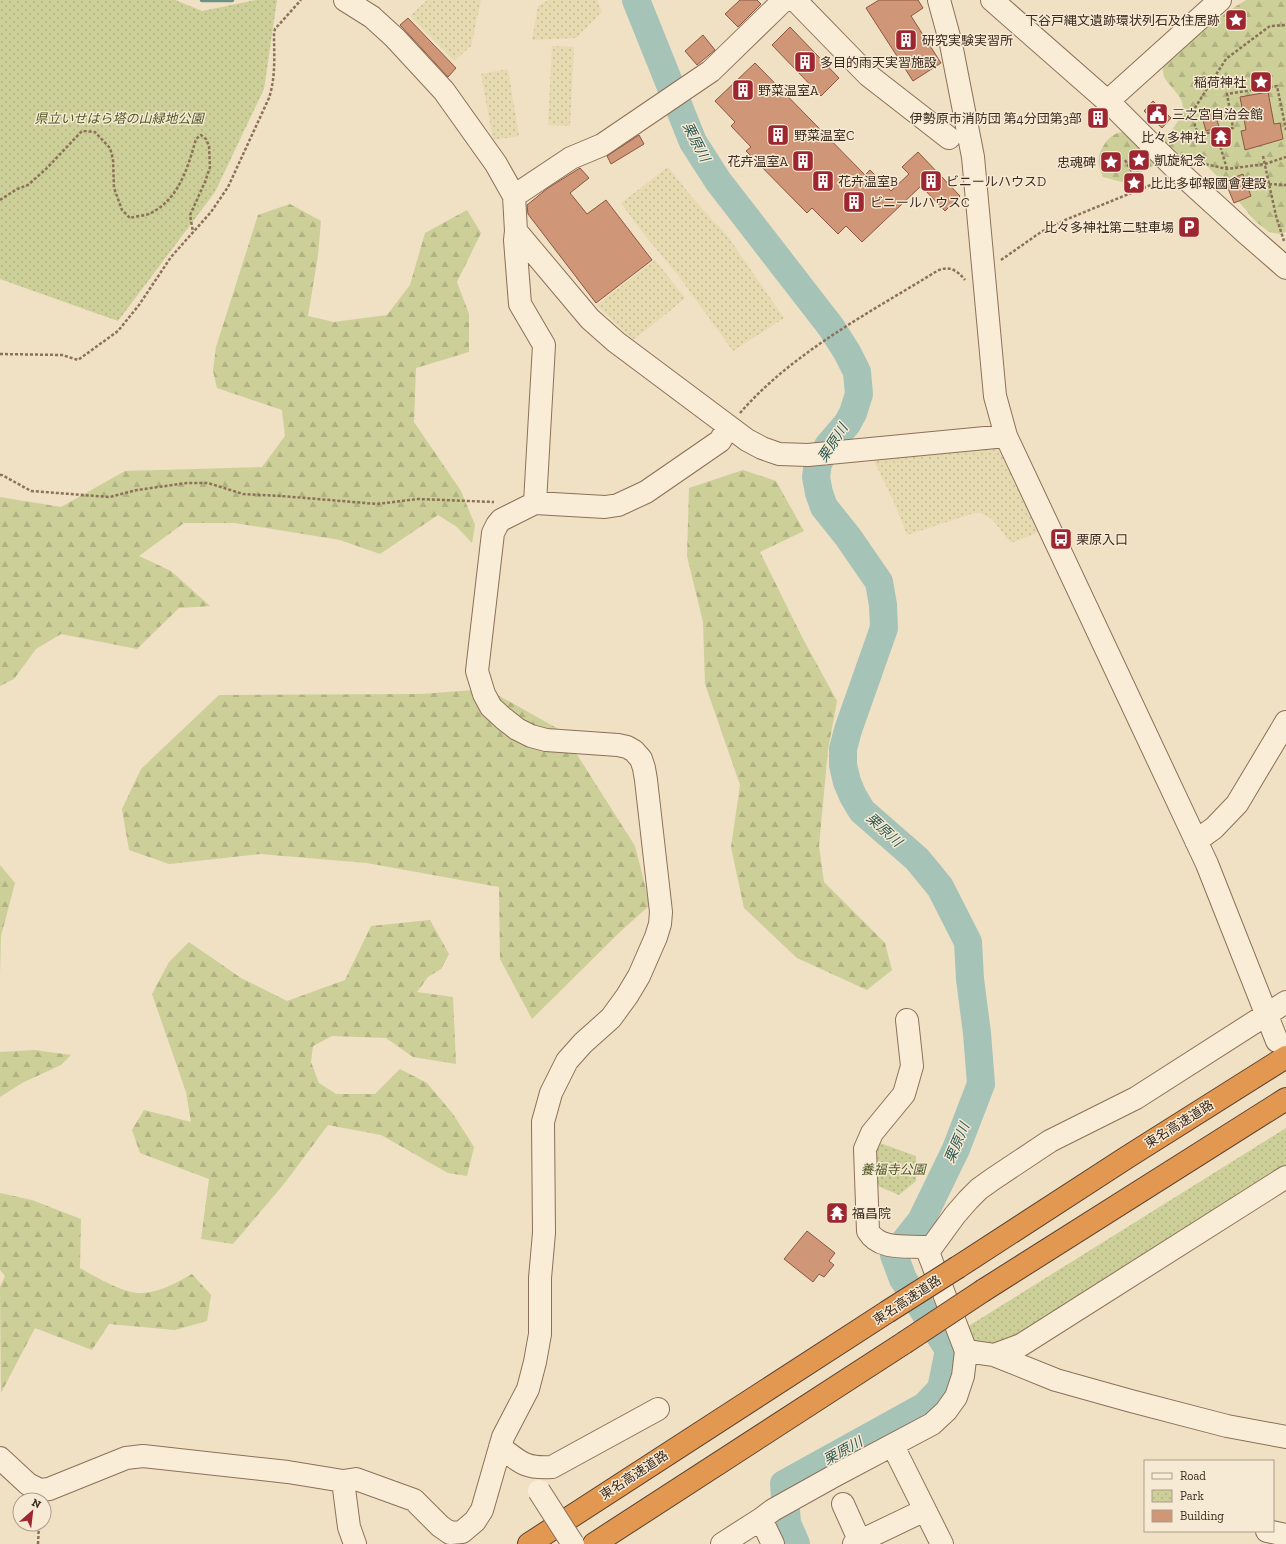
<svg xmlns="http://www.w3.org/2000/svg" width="1286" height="1544" viewBox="0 0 1286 1544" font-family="'Zilla Slab','Noto Sans JP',serif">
	<defs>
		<pattern id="farmland-dots" width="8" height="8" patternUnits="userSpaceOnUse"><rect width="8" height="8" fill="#e6dab1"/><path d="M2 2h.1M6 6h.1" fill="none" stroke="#c6bb98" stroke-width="1.8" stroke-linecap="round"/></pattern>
		<pattern id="forest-firs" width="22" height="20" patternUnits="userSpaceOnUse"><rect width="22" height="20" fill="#cccf97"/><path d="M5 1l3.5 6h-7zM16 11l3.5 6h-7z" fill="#b0b282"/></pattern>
		<pattern id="park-dots" width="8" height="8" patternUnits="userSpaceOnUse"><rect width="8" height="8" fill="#cccf97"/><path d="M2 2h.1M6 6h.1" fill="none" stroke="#b0b282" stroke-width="1.8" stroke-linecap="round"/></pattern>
	</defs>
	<rect width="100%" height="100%" fill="#f0e0c4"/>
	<path fill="url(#farmland-dots)" d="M427 0H481L471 46 454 61 410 16Z
		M549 0H597L602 12 576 38 532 40 538 6Z
		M552 46 574 47 570 126 548 125Z
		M508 69 519 136 493 140 481 74Z
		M668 167 691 196 728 237 784 318 733 351 678 275 643 233 621 203Z
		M655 260 685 298 666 314 633 340 597 305Z
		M1001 446 1040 532 1011 543 992 519 981 513H974L907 535 894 502 871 455Z"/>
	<path fill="url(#forest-firs)" d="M1246 0H1286V232L1280 234 1269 232 1255 221 1221 180 1202 161 1183 156 1158 163 1122 182 1103 177C1098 165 1096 157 1104 145 1123 116 1142 147 1164 138 1170 136 1181 117 1182 111 1186 97 1170 88 1164 77 1163 74 1163 69 1163 66 1190 41 1214 19 1246 0Z
		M290 204 321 221 318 255 308 316 334 322 387 315 410 285 425 233 467 210 481 233 457 282 469 314V352L416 368 414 422 461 491 475 525 472 543 457 527 438 515 380 554 340 540 235 523H184L139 556 171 571 210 606 179 608 137 649 61 634 36 649 14 679 0 686V497L61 507 125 471 262 467 285 436 282 410 217 388 213 371 216 347 258 215Z
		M743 470 776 481 804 531 760 552 802 637 837 701 828 750 819 846 824 882 885 943 892 970 867 990 797 958 744 908 731 847 740 785 705 684 703 622 687 556 689 488Z
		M487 689 562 731 635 846 650 905 622 930 532 1019 500 959 499 887 367 863 260 854 169 864 129 850 122 809 141 769 219 695 421 694Z
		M0 865 15 883 1 936 0 975Z
		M430 920 449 954 441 969 428 977 417 992 453 997 456 1064 413 1057 386 1038 332 1036 313 1046 311 1062 319 1083 336 1094H375L400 1069 427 1083 453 1114 474 1147 467 1176 448 1173 381 1135 328 1125 284 1184 233 1244 201 1239 209 1179 140 1153 132 1130 144 1110 191 1122 186 1092 152 994 169 962 189 942 241 978 287 1001 345 980 371 926Z
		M35 1050 71 1055 61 1065 22 1083 0 1097V1052Z
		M0 1193 32 1200 81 1219 80 1268C94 1276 126 1295 143 1293 160 1292 178 1282 192 1274L211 1295 207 1321 175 1330 109 1324 92 1350 35 1328 1 1393 0 1287 5 1276 0 1270Z"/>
	<path fill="url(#park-dots)" d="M0 0H175L202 11 256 0H277L264 89 215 192 118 321 0 279Z
		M1286 1128V1166L991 1351 975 1347 964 1329Z
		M877 1142 916 1156V1181L899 1195 871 1183Z"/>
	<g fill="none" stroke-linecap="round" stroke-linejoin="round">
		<path stroke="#6c9286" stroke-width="4.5" d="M202 0H232"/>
		<path stroke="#a6c3b8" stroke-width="28" d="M636 0 693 142 718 181 831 327 847 352 857 372 859 394 853 413 847 424 828 446 818 463 816 477 819 493 824 507 848 537 879 582 883 605 884 628 848 730 843 749V765L847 782 853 796 862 811 917 859 940 887 968 942 970 979 977 1033 981 1084 956 1149 921 1221 894 1255 903 1279 949 1350 941 1389 925 1406 784 1484 787 1523 796 1544"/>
	</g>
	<path fill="#d09678" stroke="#8c573e" d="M740 0H757L761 4 738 27 725 14Z
		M879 0H918L923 8 911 16 941 63 913 81 866 8Z
		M408 18 456 68 448 77 400 25Z
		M790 27 839 78 821 96 772 45Z
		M703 35 715 50 697 65 685 51Z
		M755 63 865 175 870 170 891 191 909 174 902 167 918 152 960 196 945 211 921 186 862 242 846 226 838 234 812 208 807 213 746 151 751 147 731 126 735 122 715 101Z
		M1268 92 1274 124 1280 123 1283 139 1245 150 1241 131 1246 130 1240 97Z
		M1153 101 1171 118 1162 128 1144 111Z
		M1214 109 1219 127 1206 131 1201 113Z
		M1098 110 1108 118 1097 128 1089 119Z
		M639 135 644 144 611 164 607 156Z
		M580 168 589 178 570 193 587 214 606 200 652 260 596 303 528 214 527 205 548 188Z
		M1243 174 1251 196 1234 203 1225 181Z
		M807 1231 835 1253 829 1261 834 1265 824 1277 819 1274 813 1282 784 1259Z"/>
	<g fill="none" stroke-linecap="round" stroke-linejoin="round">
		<g stroke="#8c7059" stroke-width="24">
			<path id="minor" d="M345 0 372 17 395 38 444 91 496 164 514 196 516 231 515 240 520 304 544 345 535 503
				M795 0 868 75 949 138
				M939 0 951 44 973 157 995 396 1006 436 1207 864 1277 1041
				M992 0 1115 108 1180 173 1246 233 1286 268
				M1108 101 1220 0
				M514 196 571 158 602 145 711 71 784 0
				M516 231 590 319 616 342 747 440 762 448 779 454 808 455 1006 436
				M1196 841 1214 828 1237 804 1286 722
				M928 1252 955 1215 968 1200 979 1189 993 1179 1050 1141 1136 1098 1286 1002
				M966 1351 994 1355 1021 1345 1286 1177
				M994 1355 1056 1380 1131 1401 1227 1426 1286 1437
				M893 1446 942 1544
				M500 1447C520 1462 525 1469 552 1467L658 1409
				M0 1458 28 1484 40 1490 49 1489 126 1458 143 1456 288 1472 343 1481 356 1479 414 1500 440 1526 450 1533 462 1532 475 1521 482 1510 503 1437 528 1389 535 1362 540 1334V1278L544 1233 543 1122 551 1093 567 1061 583 1043 611 1018 627 996 639 976 656 937 660 924 661 912 646 780 644 768 641 759 634 751 627 747 618 745 546 740 531 736 517 729 503 718 491 707 484 694 477 671 493 533 497 525 501 520 535 503 605 507 618 505 646 492 720 441 728 427
				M343 1481 349 1527 355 1544
				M843 1504 861 1544
				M761 1519 773 1544
				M1267 1531 1286 1535
				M722 1544 761 1519 773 1510 834 1476 932 1424 946 1411 956 1397 963 1376 966 1351 928 1252 924 1247C905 1246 879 1250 868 1231L865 1149 872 1133 904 1094 912 1066 907 1020
				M854 1544 925 1510"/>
		</g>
		<g stroke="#593f2e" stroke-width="24">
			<path id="highway" d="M958 1267 1129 1156 1286 1057
				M984 1290 1286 1099
				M529 1544 887 1312
				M594 1544 904 1343"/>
		</g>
		<path stroke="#8c7059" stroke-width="2.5" stroke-dasharray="3 2" stroke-linecap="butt" d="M1216 132 1233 128 1227 94 1277 86 1286 130
			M1263 156 1276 216 1284 241
			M1125 160 1142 189
			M1196 162 1227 169 1265 164 1286 157
			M1227 169 1216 132 1198 134 1191 114 1226 59 1270 26 1286 25
			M1269 184 1286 185
			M0 200 17 189 28 185 46 169 82 131 95 132 110 148 113 159 114 188 122 210 130 218C136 216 145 216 151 213 179 199 188 167 196 139L201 135 206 139 209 146 210 167 205 182 190 215 193 232
			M1001 260 1041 232 1065 220 1163 180
			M0 354 62 355 78 360 118 331 139 305 171 257 211 212 228 187 269 98C276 76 274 56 274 33L275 29 301 0
			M740 413C793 352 869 313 937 271 949 265 957 270 965 280
			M0 475H2L31 491 110 497 137 490 187 483H208L243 494 281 496 377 504 418 499 494 502
			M38 1544 39 1524"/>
		<use href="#minor" stroke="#faedd7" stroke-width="22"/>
		<use href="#highway" stroke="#e39851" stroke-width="22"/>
		<g stroke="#8c7059" stroke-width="24" stroke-linecap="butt">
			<path id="minor-bridge" d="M539 1491 573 1544"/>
		</g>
		<g stroke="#593f2e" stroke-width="24" stroke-linecap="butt">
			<path id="highway-bridge" d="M887 1312 958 1267
				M904 1343 984 1290"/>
		</g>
		<use href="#minor-bridge" stroke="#faedd7" stroke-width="22"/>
		<use href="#highway-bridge" stroke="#e39851" stroke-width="22"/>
	</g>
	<defs>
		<g id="sight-square" transform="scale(1.15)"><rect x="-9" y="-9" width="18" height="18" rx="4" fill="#9d2630" stroke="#f7ead4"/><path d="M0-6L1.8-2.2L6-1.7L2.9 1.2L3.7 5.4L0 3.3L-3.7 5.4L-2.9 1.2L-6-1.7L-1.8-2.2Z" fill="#fff"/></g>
		<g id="building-square" transform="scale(1.15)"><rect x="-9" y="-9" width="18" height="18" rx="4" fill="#9d2630" stroke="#f7ead4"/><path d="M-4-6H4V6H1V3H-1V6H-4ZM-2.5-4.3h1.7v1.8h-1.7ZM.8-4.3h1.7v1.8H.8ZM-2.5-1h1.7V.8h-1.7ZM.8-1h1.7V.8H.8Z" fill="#fff"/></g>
		<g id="civic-square" transform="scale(1.15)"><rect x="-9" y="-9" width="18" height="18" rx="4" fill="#9d2630" stroke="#f7ead4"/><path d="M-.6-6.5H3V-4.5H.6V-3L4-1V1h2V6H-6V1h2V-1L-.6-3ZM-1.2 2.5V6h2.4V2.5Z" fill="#fff"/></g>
		<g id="temple-square" transform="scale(1.15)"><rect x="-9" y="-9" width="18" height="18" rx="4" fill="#9d2630" stroke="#f7ead4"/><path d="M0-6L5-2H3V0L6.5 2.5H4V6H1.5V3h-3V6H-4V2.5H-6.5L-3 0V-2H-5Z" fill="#fff"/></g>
		<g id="parking-square" transform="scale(1.15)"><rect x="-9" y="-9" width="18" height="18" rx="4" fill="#9d2630" stroke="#f7ead4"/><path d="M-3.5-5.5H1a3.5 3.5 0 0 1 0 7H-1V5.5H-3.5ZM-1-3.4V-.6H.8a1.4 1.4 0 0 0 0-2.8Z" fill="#fff"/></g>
		<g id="bus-square" transform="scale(1.15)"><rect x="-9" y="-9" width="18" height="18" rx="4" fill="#9d2630" stroke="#f7ead4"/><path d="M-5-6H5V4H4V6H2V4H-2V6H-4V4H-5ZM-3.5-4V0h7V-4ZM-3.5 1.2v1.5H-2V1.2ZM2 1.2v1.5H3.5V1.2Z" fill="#fff"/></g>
	</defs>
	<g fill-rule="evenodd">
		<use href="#sight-square" x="1236" y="20"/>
		<use href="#building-square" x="906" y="40"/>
		<use href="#building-square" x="805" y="62"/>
		<use href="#sight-square" x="1261" y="82"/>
		<use href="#building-square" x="743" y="90"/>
		<use href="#civic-square" x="1157" y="114"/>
		<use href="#building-square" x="1098" y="118"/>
		<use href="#building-square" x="778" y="135"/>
		<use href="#temple-square" x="1221" y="137"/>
		<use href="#sight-square" x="1139" y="160"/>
		<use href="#building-square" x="803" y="161"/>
		<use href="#sight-square" x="1111" y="162"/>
		<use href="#building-square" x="823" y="181"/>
		<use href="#building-square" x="931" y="181"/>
		<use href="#sight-square" x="1134" y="183"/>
		<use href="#building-square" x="854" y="202"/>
		<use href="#parking-square" x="1189" y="227"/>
		<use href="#bus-square" x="1061" y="539"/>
		<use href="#temple-square" x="837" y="1213"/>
	</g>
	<g text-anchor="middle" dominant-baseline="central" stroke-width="3" stroke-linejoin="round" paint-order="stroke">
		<g font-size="13" fill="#3b2a1e" stroke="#f7ead4" text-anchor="start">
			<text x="1220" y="20" text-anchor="end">下谷戸縄文遺跡環状列石及住居跡</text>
			<text x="922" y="40">研究実験実習所</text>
			<text x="820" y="62">多目的雨天実習施設</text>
			<text x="1246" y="82" text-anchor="end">稲荷神社</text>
			<text x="758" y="90">野菜温室A</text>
			<text x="1172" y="114">三之宮自治会館</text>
			<text x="1082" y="118" text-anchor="end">伊勢原市消防団 第4分団第3部</text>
			<text x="794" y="135">野菜温室C</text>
			<text x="1206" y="137" text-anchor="end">比々多神社</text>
			<text x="1154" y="160">凱旋紀念</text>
			<text x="788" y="161" text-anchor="end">花卉温室A</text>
			<text x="1096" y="162" text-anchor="end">忠魂碑</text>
			<text x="838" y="181">花卉温室B</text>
			<text x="946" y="181">ビニールハウスD</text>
			<text x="1150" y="183">比比多邨報國會建設</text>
			<text x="870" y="202">ビニールハウスC</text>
			<text x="1174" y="227" text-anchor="end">比々多神社第二駐車場</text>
			<text x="1076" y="539">栗原入口</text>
			<text x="852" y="1213">福昌院</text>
		</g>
		<g font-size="13" font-style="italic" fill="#4f5824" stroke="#f7ead4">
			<text x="119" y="118">県立いせはら塔の山緑地公園</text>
			<text x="893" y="1169">養福寺公園</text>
		</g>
		<g font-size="13" fill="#3b2a1e" stroke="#f7ead4">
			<text transform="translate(1179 1124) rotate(-32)">東名高速道路</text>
			<text transform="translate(907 1300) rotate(-33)">東名高速道路</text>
			<text transform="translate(634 1475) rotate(-33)">東名高速道路</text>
		</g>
		<g font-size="14" font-style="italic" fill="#2d5b55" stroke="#f7ead4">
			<text transform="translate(696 142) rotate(63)">栗原川</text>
			<text transform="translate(833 443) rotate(-57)">栗原川</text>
			<text transform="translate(884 830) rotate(42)">栗原川</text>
			<text transform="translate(957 1143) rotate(-67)">栗原川</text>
			<text transform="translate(843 1451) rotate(-29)">栗原川</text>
		</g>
	</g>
	<rect x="1144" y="1460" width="130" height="72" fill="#f7ead4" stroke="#ac9d8b"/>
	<rect x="1152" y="1473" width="20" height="6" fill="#faedd7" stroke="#ac9d8b"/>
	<text x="1180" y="1480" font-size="12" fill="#3b2a1e">Road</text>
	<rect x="1152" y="1490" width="20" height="12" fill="url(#park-dots)" stroke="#ac9d8b"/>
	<text x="1180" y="1500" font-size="12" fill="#3b2a1e">Park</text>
	<rect x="1152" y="1510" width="20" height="12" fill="#d09678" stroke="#ac9d8b"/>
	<text x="1180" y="1520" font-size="12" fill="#3b2a1e">Building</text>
	<g transform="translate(32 1512) rotate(28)"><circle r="19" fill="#f7ead4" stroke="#ac9d8b"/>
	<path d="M0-3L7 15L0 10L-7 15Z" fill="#9d2630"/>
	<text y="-6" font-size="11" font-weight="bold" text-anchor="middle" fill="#3b2a1e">N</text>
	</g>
</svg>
